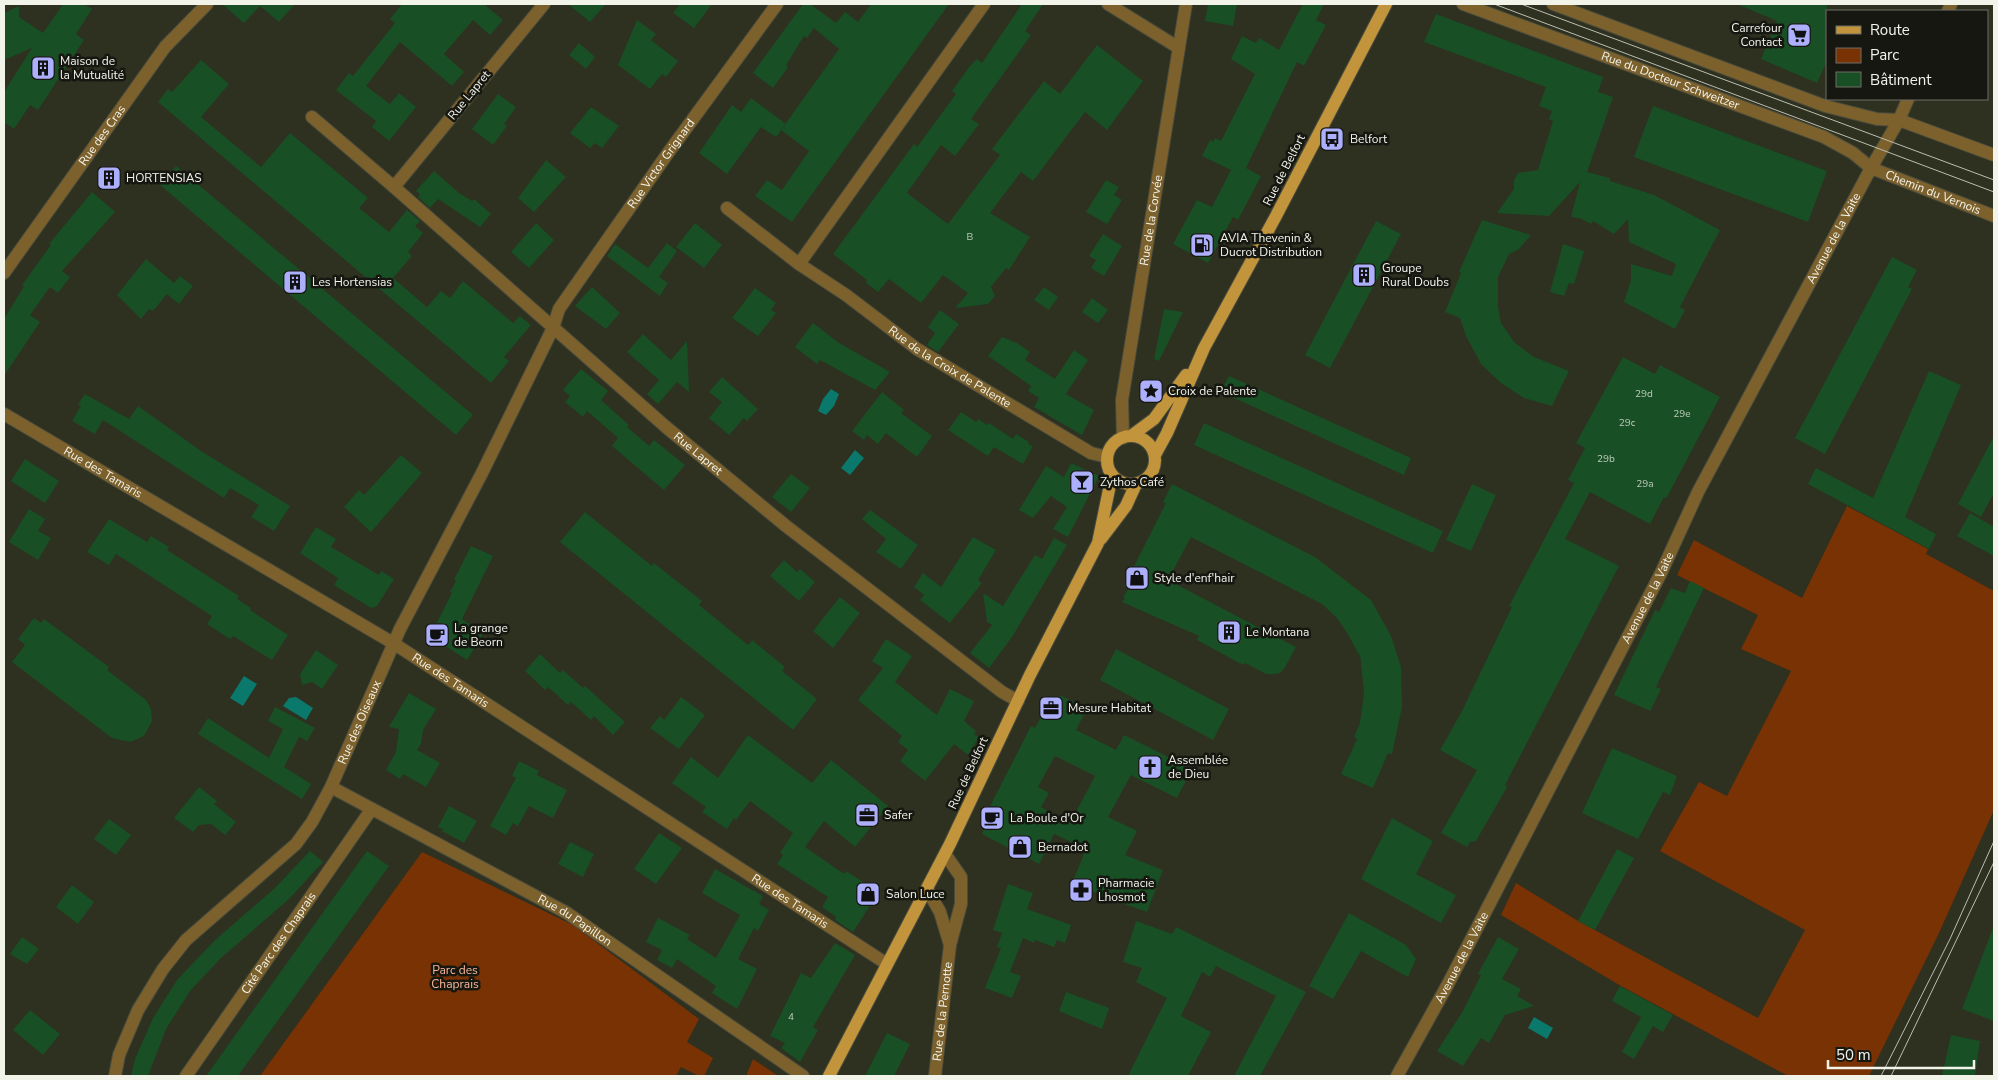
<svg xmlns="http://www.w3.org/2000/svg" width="1998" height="1080" viewBox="0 0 1998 1080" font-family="'Nunito Sans',sans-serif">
	<rect width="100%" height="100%" fill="#2e3020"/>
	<path fill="#783203" d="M1847 506 1928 549 1926 554 1994 591V810L1939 933 1869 1076H1788L1621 986 1501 915 1516 883 1578 921 1758 1018 1805 930 1660 851 1699 782 1727 796 1791 671 1741 649 1758 615 1677 575 1694 540 1802 598Z
		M422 852 573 925 699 1019 687 1042 713 1058 704 1076H699L681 1067 676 1076H260Z
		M753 1059 778 1076H746Z"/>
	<path fill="#0a796c" d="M831 389 839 394 834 406 826 415 818 411 823 399Z
		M855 450 864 458 850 475 841 468Z
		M244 676 257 684 243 706 230 698Z
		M296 697 313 708 306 720 283 706 289 698Z
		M1534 1017 1553 1028 1547 1039 1528 1028Z"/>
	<path fill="#194f25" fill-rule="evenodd" d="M63 4H84L92 9 76 34 84 40 38 110 30 105 14 129 4 122V92L32 48 4 60V13L19 6V17L43 33Z
		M222 4H295L279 22 260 6 244 23Z
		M402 4H488L486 6 503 20 490 35 473 20 444 54 464 72 452 86 400 42 366 86 390 104 399 93 416 107 389 141 372 127 376 121 336 90 349 73 353 76 395 23 390 19Z
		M568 4H606L590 22Z
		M680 4H712L694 28 673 13Z
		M803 4H810L836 23 845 12 858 22 871 4H949L792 222 755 196 767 180 782 190 809 151 781 130 839 49 814 28 807 38 804 36 786 65 788 67 773 88 753 73Z
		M1022 4H1043L1025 31 1031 35 971 119 979 124 955 156 941 145 907 193 948 224 1000 155 992 149 1044 81 1060 94 1097 45 1143 81 1107 130 1085 112 1033 181 1021 172 990 213 1030 237 1009 270 1006 268 991 287 995 296 988 304 955 308 968 293 943 275 921 303 889 279 878 292 866 283 867 280 833 254 914 144 917 147 956 94 952 91 970 66 977 59 982 63Z
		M1208 4H1237L1233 26 1205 21Z
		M1303 4H1324L1316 20 1326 25 1304 66 1297 62 1246 168 1261 176 1238 220 1233 217 1208 263 1173 244 1197 200 1212 207 1231 170 1202 156 1210 140 1213 142 1215 138 1221 141 1255 74 1231 59 1242 36 1256 43 1259 38 1279 50Z
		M1737 4H1827V61L1817 83 1761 59 1777 21Z
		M1436 14 1603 77 1598 92 1613 97 1587 172 1610 178V181L1654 195 1720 230 1680 307 1685 310 1675 329 1624 302 1631 280V264L1672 276 1676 264 1629 242 1628 219 1614 234 1593 221 1592 224 1579 218 1571 217 1580 182 1549 216 1497 213 1514 189V180L1518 173 1538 170 1553 121 1549 119 1552 111 1539 106 1546 87 1424 42Z
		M637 20 656 34 651 40 678 61 666 77 662 74 650 89 618 65Z
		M579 43 595 57 586 69 569 55Z
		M201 60 229 84 201 117 261 167 290 133 368 198 359 208 389 232 407 210 420 221 415 226 423 233 408 252 412 256 393 278 427 307 441 291 450 298 463 281 513 323 520 316 531 325 504 357 509 361 491 383 158 102 168 89 172 92Z
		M498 94 516 107 504 124 507 126 493 145 472 129Z
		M751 98 786 124 776 137 761 127 727 174 699 153 732 105 741 112Z
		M1653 106 1827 171 1808 222 1634 157Z
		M591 107 619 126 602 148 595 143 590 148 570 133Z
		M546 160 566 177 534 212 518 198Z
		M176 166 473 415 456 435 160 185Z
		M434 171 459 193 472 201 474 199 491 214 480 227 438 199 430 208 418 197 420 194 416 191Z
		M1106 180 1119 187 1114 195 1122 200 1107 224 1086 212Z
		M92 192 115 212 62 271 70 277 58 293 50 287 30 315 40 322 4 376V319L24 286 22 285 51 245 49 244Z
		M1482 220 1531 235 1519 249 1509 254 1498 277V307L1501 323 1515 343 1534 357 1569 371 1552 406 1524 398 1501 383 1481 364 1466 336 1460 318 1445 312 1461 273 1459 272Z
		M1376 221 1401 234 1330 368 1305 355Z
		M536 223 554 240 529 268 511 252Z
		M695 223 722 245 704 268 676 247Z
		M1103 234 1122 246 1104 276 1091 268 1096 260 1089 256Z
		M667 243 677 251 659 277 668 283 660 296 607 256 615 244 648 268Z
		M1563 244 1584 251 1574 284 1569 283 1564 296 1550 292Z
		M1892 257 1917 270 1908 287 1912 289 1825 454 1795 438Z
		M146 259 174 283 180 276 193 286 179 304 167 294 153 311 149 309 141 319 117 295Z
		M592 287 620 313 606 329 575 306Z
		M1044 287 1058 297 1049 310 1034 300Z
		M755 288 776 303 771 310 776 313 758 336 732 318Z
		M1092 298 1108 310 1098 323 1082 312Z
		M1164 309 1183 312 1159 361 1154 359Z
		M940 310 959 324 938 352 927 345 935 333 928 327Z
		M813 323 839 343 890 372 875 390 820 360 817 364 795 347Z
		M643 334 671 360 687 341 689 392 677 382 658 404 647 394 659 380 627 352Z
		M1002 337 1017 343 1030 352 1025 360 1055 379 1074 350 1088 360 1066 394 1094 410 1082 435 1034 407 1039 398 1028 391 1031 386 988 356Z
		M1623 357 1655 374 1660 365 1720 397 1666 499 1664 497 1650 524 1590 492 1565 539 1619 566 1505 785 1507 787 1476 841 1470 842 1467 847 1441 833 1477 770 1440 750 1461 713 1512 607 1509 606 1574 483 1568 480 1585 448 1576 443Z
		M581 369 608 391 601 400 629 425 627 427 649 446 654 440 685 465 664 490 612 446 618 438 587 411 583 417 565 402 570 396 563 390Z
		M1929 371 1961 385 1905 517 1936 534 1929 549 1808 484 1816 468 1873 498Z
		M1229 376 1411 458 1404 475 1221 392Z
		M722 377 758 409 747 421 744 418 729 435 709 418 722 402 709 392Z
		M882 392 904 410 901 413 932 436 917 457 886 433 878 444 867 435 864 440 852 431Z
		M85 394 129 419 138 406 201 451 290 506 274 531 251 517 259 505 230 488 224 498 103 420 95 434 72 421 81 406 78 404Z
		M961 412 976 422 978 419 987 425 989 423 1013 439 1016 434 1029 442 1028 444 1033 446 1023 464 994 447 988 456 948 430Z
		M1204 423 1443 531 1433 553 1194 445Z
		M1994 436V493L1981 517 1958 504Z
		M401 455 422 473 371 532 344 507 359 490 364 495Z
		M25 459 59 481 45 503 11 481Z
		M1071 463 1099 476 1068 537 1053 529 1067 507 1051 496 1033 518 1019 510 1046 466 1064 477Z
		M791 474 810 488 791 512 772 497Z
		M1172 484 1315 557 1371 600 1391 636 1401 667 1402 707 1392 754 1388 753 1373 788 1341 774 1357 739 1354 737 1360 723 1364 693 1360 654 1359 655 1349 636 1337 618 1322 604 1191 537 1168 580 1296 647 1284 669 1280 673 1274 674H1266L1245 663 1243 665 1197 640 1199 636 1122 602 1125 598 1123 597 1129 588 1124 586 1166 503 1163 502Z
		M1472 484 1496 495 1471 551 1446 540Z
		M29 509 45 519 38 531 51 538 38 560 9 542Z
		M870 510 918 545 901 569 876 552 886 539 862 519Z
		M585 512 652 566 654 563 669 575 702 601 699 605 748 645 752 640 785 667 782 671 817 699 793 730 560 542Z
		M1970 513 1994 527V556L1957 536Z
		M109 519 147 542 151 536 169 547 167 550 239 596 237 599 251 608 250 610 288 635 272 660 233 636 230 639 207 624 212 616 116 554 109 565 87 552Z
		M316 527 336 539 331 547 379 575 381 571 394 579 377 606 371 608 334 585 338 578 300 553Z
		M973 537 996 550 978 580 982 583 950 623 920 600 924 595 914 587 923 573 941 587Z
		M1054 538 1067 545 1012 637 989 668 970 653 992 625 987 622 983 593 1003 606 1035 555 1042 559Z
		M471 546 493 556 462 619 483 634 467 660 430 636 452 593 450 592 456 581 454 580Z
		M784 560 797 572 800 569 815 582 799 601 770 576Z
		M1690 581 1704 588 1656 687 1661 689 1650 711 1614 695 1655 610 1659 612 1671 588 1685 593Z
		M840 597 860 613 833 648 813 631Z
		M34 618 41 623 44 619 109 667 107 670 146 700 151 709 152 721 144 736 130 742 112 738 12 662 25 645 18 639Z
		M886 639 912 656 895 682 937 715 950 689 974 701 964 721 976 731 974 734 979 737 968 755 954 744 925 781 900 761 908 750 898 742 902 736 858 700 883 668 872 661Z
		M1116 649 1229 709 1213 740 1100 680Z
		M316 650 338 665 322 689 312 682 302 685 300 674Z
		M540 654 560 673 563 670 583 688 585 686 625 722 613 735 594 716 591 720 571 702 568 705 548 687 545 690 525 671Z
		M409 693 436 709 423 730 421 744 417 750 440 763 426 787 403 774 400 779 386 770 396 752 399 729 389 727Z
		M1060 695 1087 709 1076 730 1116 750 1124 735 1192 769 1177 798 1131 775 1108 817 1137 831 1125 855 1163 870 1147 912 1105 897 1073 881 1086 849 1054 834 1039 864 982 834 987 823 983 820 1031 726 1035 728 1052 696 1058 700ZM1055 756 1095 776 1070 823 1041 807 1049 793 1038 787Z
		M681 697 705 715 679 749 650 728 660 716 664 720Z
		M275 707 315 728 307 741 299 737 284 767 311 784 302 799 198 734 208 718 269 758 283 729 268 721Z
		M748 735 812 783 831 760 888 806 855 847 824 821 805 847 844 874 846 871 879 892 853 932 835 920 836 917 822 907 828 897 777 864 783 855 780 853 793 833 750 801 736 820 734 818 727 829 702 812 706 807 672 783 691 757 718 778Z
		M1612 748 1677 776 1670 795 1663 792 1638 839 1582 813Z
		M519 761 539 771 537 775 567 790 553 818 529 806 518 826 513 823 506 835 490 826 516 778 512 776Z
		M199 787 217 801 214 804 236 822 225 835 211 824 199 825 193 832 174 818Z
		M449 806 477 821 464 843 442 831 443 829 438 827Z
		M1392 818 1433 841 1416 874 1456 895 1441 923 1361 879Z
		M109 819 131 835 116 855 94 839Z
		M659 833 682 848 656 884 634 869Z
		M570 842 594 854 583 877 558 864Z
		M1617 849 1634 858 1595 930 1578 921Z
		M310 851 323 862 289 899 221 958 190 991 166 1029 148 1076H131L135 1059 153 1018 177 980 215 940 275 888Z
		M367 851 389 866 238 1076H206Z
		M715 869 763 896 759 904 769 910 758 931 754 928 738 959 757 969 737 1009 712 993 716 986 677 959 672 968 657 960 662 950 646 942 658 918 690 935 687 939 716 958 740 915 702 893Z
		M1008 884 1033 893 1027 909 1071 925 1065 943 1057 940 1054 947 1035 940 1034 943 1023 938 1010 972 1021 976 1012 998 985 988 1001 948 997 947 1002 933 993 930Z
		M72 885 94 902 78 924 56 907Z
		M1349 913 1406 945 1416 959 1408 977 1361 951 1333 999 1309 986Z
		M1136 921 1172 934 1176 927 1306 992 1260 1076H1234L1276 996 1216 966 1210 977 1202 972 1181 1016 1211 1032 1188 1076H1128L1167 998 1136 982 1142 968 1123 962Z
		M1993 928H1994V1021L1962 1009Z
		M22 937 39 949 27 964 10 954Z
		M1498 937 1519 949 1502 979 1521 989 1517 996 1534 1006 1505 1015 1489 1043 1481 1038 1463 1066 1437 1051 1463 1011 1481 975 1478 974Z
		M835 943 855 955 813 1027 818 1030 800 1062 781 1048 785 1043 770 1036 801 973 811 978Z
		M1620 986 1673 1015 1663 1032 1653 1026 1634 1059 1622 1052 1641 1017 1612 1001Z
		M1066 992 1109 1008 1102 1029 1059 1011Z
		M30 1010 60 1034 43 1055 13 1030Z
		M887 1033 910 1044 894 1076H865Z
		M1951 1035 1980 1041 1975 1076H1942Z"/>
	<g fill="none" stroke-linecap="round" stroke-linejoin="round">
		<g stroke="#494b3c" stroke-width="14">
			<g id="minor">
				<path id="s1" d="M544 4 394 187 666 427 786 526 1002 692 1018 701"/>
				<path d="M1108 4 1179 48"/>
				<path id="s2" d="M1463 4 1824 137 1853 153 1871 168 1994 216"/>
				<path d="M1553 4 1825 106 1877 119 1899 120 1994 155"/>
				<path d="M1948 11 1951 4"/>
				<path d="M312 117 394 187"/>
				<path id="s3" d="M727 208 799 264 846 295 917 349 1091 453 1107 457"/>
				<path d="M799 264 984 4"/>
				<path id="s4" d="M4 273 165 47 207 4"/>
				<path id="s5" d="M4 414 393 643 887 964"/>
				<path id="s6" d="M1123 438 1122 400 1186 4"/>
				<path id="s7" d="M331 787 567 913 803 1076"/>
				<path d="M927 889 940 912 950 945"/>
				<path id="s8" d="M115 1076 119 1055 138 1010 163 969 186 940 296 844 312 822 331 787 400 629 482 473 553 328 559 309 668 153 777 4"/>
				<path id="s9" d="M186 1076 371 810"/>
				<path id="s10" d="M935 1076 950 945 961 904V877L945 854"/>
				<path id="s11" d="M1397 1076 1448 984 1661 573 1698 492 1871 168 1899 120 1908 99"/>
			</g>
		</g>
		<g stroke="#494b3c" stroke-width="14">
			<path id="major" d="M1107 460a24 24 0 1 1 48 0a24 24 0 1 1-48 0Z
				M1131 436 1154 419 1186 375
				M1155 455 1167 433 1204 348 1276 216 1386 4
				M1101 539 1126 506 1136 484
				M829 1076 950 844 1030 675 1098 543 1112 475"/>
		</g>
		<use href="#minor" stroke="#7d612d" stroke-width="12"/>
		<use href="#major" stroke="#c2943b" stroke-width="12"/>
		<path stroke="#bbbdb1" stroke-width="1" d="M1494 4 1994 192
			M1521 4 1994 180
			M1881 1076 1950 939 1994 841
			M1891 1076 1994 862"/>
	</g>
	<defs>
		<g id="supermarket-square" transform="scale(1.25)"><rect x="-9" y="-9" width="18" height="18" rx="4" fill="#acaffb" stroke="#161710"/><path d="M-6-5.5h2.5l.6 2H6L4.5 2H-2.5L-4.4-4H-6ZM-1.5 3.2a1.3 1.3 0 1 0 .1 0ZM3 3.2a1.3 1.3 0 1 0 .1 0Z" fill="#111"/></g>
		<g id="building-square" transform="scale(1.25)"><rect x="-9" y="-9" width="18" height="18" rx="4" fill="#acaffb" stroke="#161710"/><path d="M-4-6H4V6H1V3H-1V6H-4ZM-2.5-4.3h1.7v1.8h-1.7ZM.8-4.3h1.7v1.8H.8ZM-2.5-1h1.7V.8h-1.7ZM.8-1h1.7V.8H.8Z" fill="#111"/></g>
		<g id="bus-square" transform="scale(1.25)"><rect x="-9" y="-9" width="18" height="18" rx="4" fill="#acaffb" stroke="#161710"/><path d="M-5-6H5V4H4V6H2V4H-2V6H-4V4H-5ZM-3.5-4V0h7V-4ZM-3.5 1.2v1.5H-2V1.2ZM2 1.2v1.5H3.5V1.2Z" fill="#111"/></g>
		<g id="fuel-square" transform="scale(1.25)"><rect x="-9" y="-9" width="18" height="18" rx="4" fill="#acaffb" stroke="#161710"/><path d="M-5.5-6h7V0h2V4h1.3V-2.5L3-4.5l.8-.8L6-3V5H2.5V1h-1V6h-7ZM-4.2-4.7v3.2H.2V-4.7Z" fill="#111"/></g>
		<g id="sight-square" transform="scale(1.25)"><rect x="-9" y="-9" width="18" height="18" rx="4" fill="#acaffb" stroke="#161710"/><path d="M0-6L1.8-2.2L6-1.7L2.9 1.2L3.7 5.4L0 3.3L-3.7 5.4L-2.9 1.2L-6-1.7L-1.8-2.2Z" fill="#111"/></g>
		<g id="bar-square" transform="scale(1.25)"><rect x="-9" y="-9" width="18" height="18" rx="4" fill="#acaffb" stroke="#161710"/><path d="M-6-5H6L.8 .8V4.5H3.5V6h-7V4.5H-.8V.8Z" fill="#111"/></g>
		<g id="shop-square" transform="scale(1.25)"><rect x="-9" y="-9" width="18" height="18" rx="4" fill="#acaffb" stroke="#161710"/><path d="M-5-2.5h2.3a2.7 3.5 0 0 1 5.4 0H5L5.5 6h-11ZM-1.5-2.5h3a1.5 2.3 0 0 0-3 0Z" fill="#111"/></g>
		<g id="cafe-square" transform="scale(1.25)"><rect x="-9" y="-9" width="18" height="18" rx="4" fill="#acaffb" stroke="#161710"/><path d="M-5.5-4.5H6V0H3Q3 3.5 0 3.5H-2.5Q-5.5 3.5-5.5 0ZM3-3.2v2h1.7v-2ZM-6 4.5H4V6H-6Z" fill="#111"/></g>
		<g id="office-square" transform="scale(1.25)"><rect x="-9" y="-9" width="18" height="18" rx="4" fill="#acaffb" stroke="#161710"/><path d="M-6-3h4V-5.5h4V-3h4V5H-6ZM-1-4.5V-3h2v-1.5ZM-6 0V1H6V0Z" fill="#111"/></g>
		<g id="church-square" transform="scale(1.25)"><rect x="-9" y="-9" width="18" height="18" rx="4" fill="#acaffb" stroke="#161710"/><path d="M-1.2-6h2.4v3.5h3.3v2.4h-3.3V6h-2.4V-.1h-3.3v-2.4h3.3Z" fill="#111"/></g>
		<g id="pharmacy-square" transform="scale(1.25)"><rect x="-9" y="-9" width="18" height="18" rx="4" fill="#acaffb" stroke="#161710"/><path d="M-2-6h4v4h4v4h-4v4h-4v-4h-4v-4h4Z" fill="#111"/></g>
	</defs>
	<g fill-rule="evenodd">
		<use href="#supermarket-square" x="1799" y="35"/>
		<use href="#building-square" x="43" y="68"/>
		<use href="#bus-square" x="1332" y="139"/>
		<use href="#building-square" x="109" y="178"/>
		<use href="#fuel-square" x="1202" y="245"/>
		<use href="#building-square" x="1364" y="275"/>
		<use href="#building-square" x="295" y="282"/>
		<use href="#sight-square" x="1151" y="391"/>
		<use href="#bar-square" x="1082" y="482"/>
		<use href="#shop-square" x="1137" y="578"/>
		<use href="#building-square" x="1229" y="632"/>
		<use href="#cafe-square" x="437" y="635"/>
		<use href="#office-square" x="1051" y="708"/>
		<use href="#church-square" x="1150" y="767"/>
		<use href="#office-square" x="867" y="815"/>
		<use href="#cafe-square" x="992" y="818"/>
		<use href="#shop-square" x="1020" y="847"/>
		<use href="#pharmacy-square" x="1081" y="890"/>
		<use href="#shop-square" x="868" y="894"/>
	</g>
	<g text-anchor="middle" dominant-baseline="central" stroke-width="5" stroke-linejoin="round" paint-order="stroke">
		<g font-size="10" fill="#bccbb9">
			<text x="970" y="237">B</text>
			<text x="1644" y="394">29d</text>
			<text x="1682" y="414">29e</text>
			<text x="1627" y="423">29c</text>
			<text x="1606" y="459">29b</text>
			<text x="1645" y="484">29a</text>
			<text x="791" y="1017">4</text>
		</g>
		<g font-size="12" fill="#f2f4ea" stroke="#161710" text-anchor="start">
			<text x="1782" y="28" text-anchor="end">Carrefour<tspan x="1782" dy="14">Contact</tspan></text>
			<text x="60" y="61">Maison de<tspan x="60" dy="14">la Mutualité</tspan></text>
			<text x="1350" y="139">Belfort</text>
			<text x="126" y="178">HORTENSIAS</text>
			<text x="1220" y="238">AVIA Thevenin &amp;<tspan x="1220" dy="14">Ducrot Distribution</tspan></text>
			<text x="1382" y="268">Groupe<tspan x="1382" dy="14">Rural Doubs</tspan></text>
			<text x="312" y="282">Les Hortensias</text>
			<text x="1168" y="391">Croix de Palente</text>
			<text x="1100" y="482">Zythos Café</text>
			<text x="1154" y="578">Style d'enf'hair</text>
			<text x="454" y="628">La grange<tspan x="454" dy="14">de Beorn</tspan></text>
			<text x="1246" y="632">Le Montana</text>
			<text x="1068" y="708">Mesure Habitat</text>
			<text x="1168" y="760">Assemblée<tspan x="1168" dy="14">de Dieu</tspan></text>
			<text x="884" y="815">Safer</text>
			<text x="1010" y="818">La Boule d'Or</text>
			<text x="1038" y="847">Bernadot</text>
			<text x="1098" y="883">Pharmacie<tspan x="1098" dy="14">Lhosmot</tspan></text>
			<text x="886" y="894">Salon Luce</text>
		</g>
		<g font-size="12" fill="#f2f4ea" stroke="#161710">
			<text stroke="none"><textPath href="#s2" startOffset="221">Rue du Docteur Schweitzer</textPath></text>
			<text transform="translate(469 95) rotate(-51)">Rue Lapret</text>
			<text stroke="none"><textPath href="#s4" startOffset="169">Rue des Cras</textPath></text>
			<text stroke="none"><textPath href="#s8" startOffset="1076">Rue Victor Grignard</textPath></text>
			<text transform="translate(1284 170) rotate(-63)">Rue de Belfort</text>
			<text stroke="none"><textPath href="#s2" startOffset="508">Chemin du Vernois</textPath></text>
			<text stroke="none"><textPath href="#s6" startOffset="220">Rue de la Corvée</textPath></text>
			<text stroke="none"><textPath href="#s11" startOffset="945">Avenue de la Vaite</textPath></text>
			<text stroke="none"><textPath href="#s3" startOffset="274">Rue de la Croix de Palente</textPath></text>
			<text stroke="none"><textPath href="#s1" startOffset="641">Rue Lapret</textPath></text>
			<text stroke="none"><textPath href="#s5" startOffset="115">Rue des Tamaris</textPath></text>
			<text stroke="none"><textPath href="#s11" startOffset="540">Avenue de la Vaite</textPath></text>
			<text stroke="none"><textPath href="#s5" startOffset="520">Rue des Tamaris</textPath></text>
			<text stroke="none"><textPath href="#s8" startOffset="439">Rue des Oiseaux</textPath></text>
			<text transform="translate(968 773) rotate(-65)">Rue de Belfort</text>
			<text stroke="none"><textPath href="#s5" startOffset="925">Rue des Tamaris</textPath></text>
			<text stroke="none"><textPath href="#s7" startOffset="278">Rue du Papillon</textPath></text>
			<text stroke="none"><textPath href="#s9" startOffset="162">Cité Parc des Chaprais</textPath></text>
			<text stroke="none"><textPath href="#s11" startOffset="135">Avenue de la Vaite</textPath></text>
			<text stroke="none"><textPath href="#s10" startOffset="65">Rue de la Pernotte</textPath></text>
		</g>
		<g font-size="12" fill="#f7b697" stroke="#161710">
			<text x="455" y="970">Parc des<tspan x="455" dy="14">Chaprais</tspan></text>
		</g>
	</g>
	<rect width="1998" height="1080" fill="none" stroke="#f2f4ea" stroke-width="10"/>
	<rect x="1826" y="10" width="162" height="90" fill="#161710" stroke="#6e6f67"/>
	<rect x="1836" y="26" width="25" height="8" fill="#c2943b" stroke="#6e6f67"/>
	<text x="1870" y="35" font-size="15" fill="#f2f4ea">Route</text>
	<rect x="1836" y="48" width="25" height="15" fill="#783203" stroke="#6e6f67"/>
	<text x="1870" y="60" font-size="15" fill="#f2f4ea">Parc</text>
	<rect x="1836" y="72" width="25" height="15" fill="#194f25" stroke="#6e6f67"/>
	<text x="1870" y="85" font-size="15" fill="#f2f4ea">Bâtiment</text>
	<path d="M1828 1060v8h146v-8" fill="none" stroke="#f2f4ea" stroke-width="2.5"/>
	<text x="1836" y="1060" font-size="15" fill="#f2f4ea" stroke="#161710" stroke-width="4" paint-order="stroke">50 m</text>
</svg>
